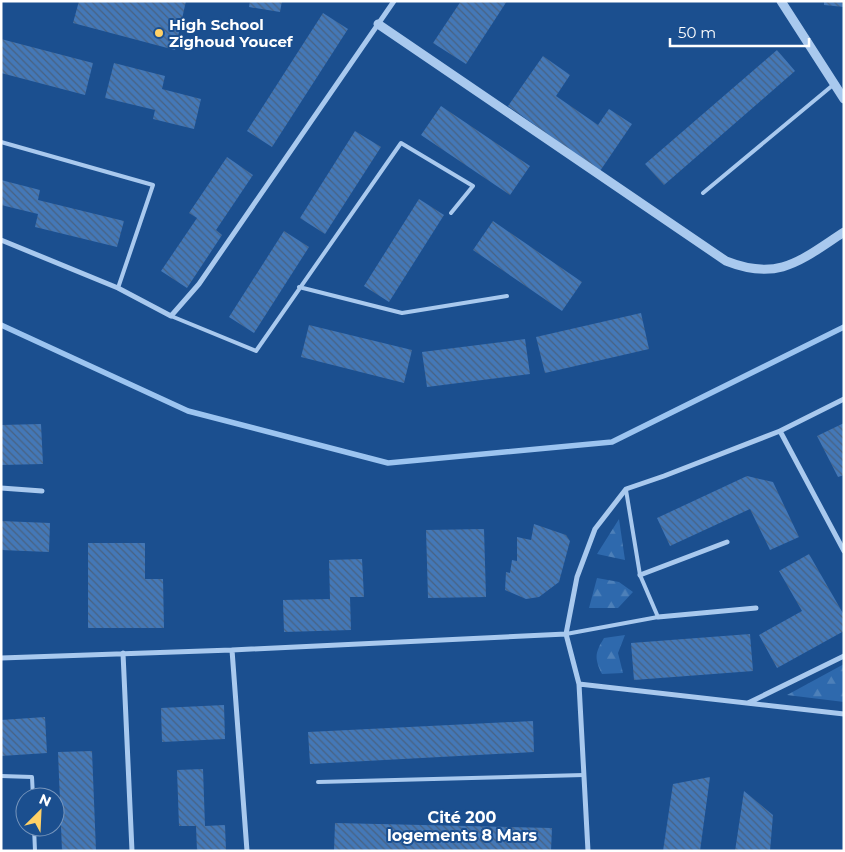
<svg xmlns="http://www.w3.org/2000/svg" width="845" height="852" viewBox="0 0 845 852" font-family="Montserrat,sans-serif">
	<defs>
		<pattern id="forest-firs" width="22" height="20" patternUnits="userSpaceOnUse" patternTransform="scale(1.25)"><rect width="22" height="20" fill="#2e69ad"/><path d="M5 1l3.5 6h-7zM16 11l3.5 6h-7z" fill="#4d80b9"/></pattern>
		<pattern id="building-back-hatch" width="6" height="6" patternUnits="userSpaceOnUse" patternTransform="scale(1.25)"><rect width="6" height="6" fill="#4478b7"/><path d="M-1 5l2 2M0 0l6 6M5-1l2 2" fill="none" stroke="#486282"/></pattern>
	</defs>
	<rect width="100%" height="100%" fill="#1b4f8f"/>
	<path fill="url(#forest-firs)" d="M619 519 625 560 597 554Z
		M597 578 619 582 633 592 618 608H589Z
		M625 635 618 653 623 673 602 674C594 658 595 653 604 638Z
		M844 664V702L787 695Z"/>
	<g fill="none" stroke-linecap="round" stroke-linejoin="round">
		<path stroke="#9cc4f0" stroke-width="5.5" d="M1 325 188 411 388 463 612 442 844 327"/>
	</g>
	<path fill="url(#building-back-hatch)" d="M79 1H186L175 50 73 23Z
		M250 1H282L280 12 249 7Z
		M461 1H507L466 64 433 43Z
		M824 1H844V7L824 5Z
		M323 13 348 29 272 147 247 131Z
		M1 39 93 63 85 95 1 73Z
		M777 50 795 71 664 185 645 164Z
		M543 56 570 75 556 96 598 125 609 109 632 124 600 171 508 106Z
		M114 63 165 76 162 89 201 99 194 129 153 119 155 110 105 98Z
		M441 106 530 166 510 195 421 135Z
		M355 131 381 147 325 234 300 218Z
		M227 157 253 175 216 230 222 235 187 288 161 271 197 218 189 213Z
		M1 180 40 190 38 200 124 221 117 247 35 227 38 214 1 205Z
		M419 199 444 215 389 302 364 286Z
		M493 221 582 282 562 311 473 250Z
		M284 231 309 247 254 333 229 317Z
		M641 313 649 349 545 373 536 337Z
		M309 325 412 350 404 383 301 357Z
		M525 339 530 374 427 387 422 352Z
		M844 423V475L838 477 817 436Z
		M41 424 43 464 1 465V425Z
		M747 476 773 482 799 537 770 550 750 509 670 546 657 518Z
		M1 521 50 523 49 552 1 550Z
		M534 524 566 535 570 541 559 582 539 597 526 599 505 590 506 572 510 573 512 560 517 561V537L531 540Z
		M484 529 486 597 428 598 426 530Z
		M88 543H145V579H163L164 628H88Z
		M809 554 844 615V631L777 668 759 635 802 611 779 571Z
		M362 559 364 597H350L351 630 284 632 283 600 330 599 329 560Z
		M750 634 753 671 634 680 631 643Z
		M224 705 225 739 162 742 161 708Z
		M45 717 47 753 1 756V720Z
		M533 721 534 752 310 764 308 732Z
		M92 751 96 851H62L58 752Z
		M203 769 205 826 225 825 226 851H197L196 826H179L177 770Z
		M710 777 700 851H663L673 784Z
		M744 791 773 815 770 851H735Z
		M335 823 552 828 551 851H334Z"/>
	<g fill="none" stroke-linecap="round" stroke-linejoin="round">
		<path stroke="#a9c9ee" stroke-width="4" d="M1 142 153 185 118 288
			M703 193 833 85
			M299 287 402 313 507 296
			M171 316 256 351 401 143 473 186 451 213
			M566 634 658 617 640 575 626 490
			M1 776 32 777 33 797
			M318 782 584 775
			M34 827 35 851"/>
		<path stroke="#a9c9ee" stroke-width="5" d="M1 240 118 288 171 316 199 284 394 1
			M780 431 844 551
			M1 488 42 491
			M640 575 727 542
			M658 617 756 608
			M566 634 577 577 595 529 626 489 664 476 780 431 844 399
			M232 650 247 851
			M123 653 132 851
			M1 658 232 650 566 634 579 684 588 851
			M579 684 844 714
			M748 703 844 656"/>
		<path stroke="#a9c9ee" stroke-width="9" d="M781 1 844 99
			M378 24 726 261C779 282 801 260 844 232"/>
	</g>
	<circle fill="#ffd166" stroke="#1b4f8f" stroke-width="2" cx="159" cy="33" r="5"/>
	<g text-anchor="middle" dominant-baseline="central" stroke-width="4" stroke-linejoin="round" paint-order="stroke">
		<g font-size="15" font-weight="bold" fill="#fff" stroke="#1b4f8f" text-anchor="start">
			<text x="169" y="24">High School<tspan x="169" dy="17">Zighoud Youcef</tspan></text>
		</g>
		<g font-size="16" font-weight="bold" fill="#fff" stroke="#1b4f8f">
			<text x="462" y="817">Cité 200<tspan x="462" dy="18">logements 8 Mars</tspan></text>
		</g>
	</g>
	<rect width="845" height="852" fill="none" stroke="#ffffff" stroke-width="5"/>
	<g transform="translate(40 812) rotate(24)"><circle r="24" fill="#1b4f8f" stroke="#7695bc"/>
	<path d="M0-4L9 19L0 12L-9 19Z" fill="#ffd166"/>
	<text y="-8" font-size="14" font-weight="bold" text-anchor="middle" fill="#ffffff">N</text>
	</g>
	<path d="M670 38v8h139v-8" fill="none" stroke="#ffffff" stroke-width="2.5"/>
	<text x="678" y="38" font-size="15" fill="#ffffff" stroke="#1b4f8f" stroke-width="4" paint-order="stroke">50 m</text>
</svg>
